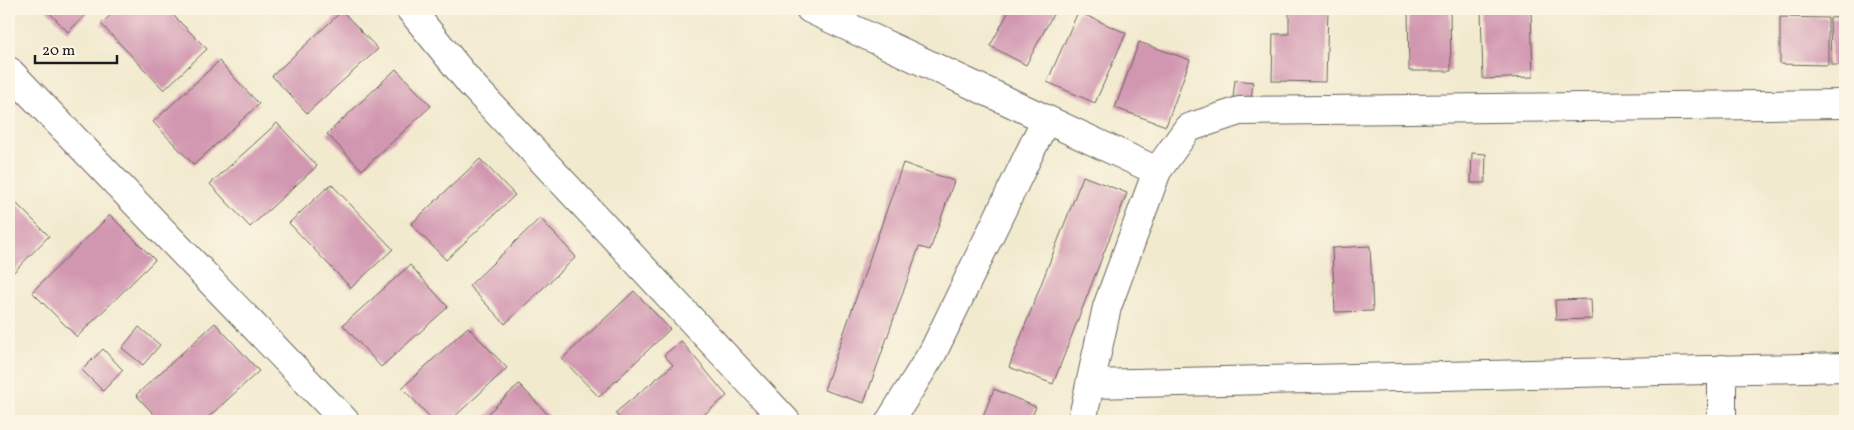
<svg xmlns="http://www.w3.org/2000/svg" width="1854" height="430" viewBox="0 0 1854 430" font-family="Vollkorn,serif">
	<rect width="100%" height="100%" fill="#fcf5e5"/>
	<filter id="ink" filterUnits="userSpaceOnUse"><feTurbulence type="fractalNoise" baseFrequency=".02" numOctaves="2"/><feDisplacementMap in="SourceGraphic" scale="10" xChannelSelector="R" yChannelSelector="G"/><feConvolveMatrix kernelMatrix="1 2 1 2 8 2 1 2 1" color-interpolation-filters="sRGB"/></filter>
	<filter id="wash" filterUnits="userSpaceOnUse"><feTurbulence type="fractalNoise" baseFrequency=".0096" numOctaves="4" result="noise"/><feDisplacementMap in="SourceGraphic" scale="20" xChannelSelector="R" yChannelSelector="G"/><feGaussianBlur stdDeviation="1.12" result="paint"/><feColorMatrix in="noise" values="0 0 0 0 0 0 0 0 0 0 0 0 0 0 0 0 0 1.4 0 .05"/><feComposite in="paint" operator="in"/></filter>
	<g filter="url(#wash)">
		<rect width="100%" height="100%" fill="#f2eacf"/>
		<g id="blocks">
			<path fill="#d196b0" d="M46 9H92L68 32Z
				M117 9H167L207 49 164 90 101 24Z
				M1010 9H1056L1026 65 990 46Z
				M1289 9H1328L1326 82 1272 81 1273 34H1289Z
				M1408 9H1450L1451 71H1409Z
				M1481 9H1531L1533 77 1483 79Z
				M342 11 378 49 307 113 272 76Z
				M1078 12 1126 33 1095 103 1047 82Z
				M1780 17 1828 18V65L1780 64Z
				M1845 17V65H1831L1830 18Z
				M1139 42 1190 60 1166 126 1115 108Z
				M219 61 259 104 194 165 153 122Z
				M396 69 431 106 362 170 327 134Z
				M1235 80 1253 82 1251 101 1233 99Z
				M277 123 317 166 250 227 210 184Z
				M1472 153 1486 154 1485 183H1471Z
				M480 159 515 195 446 260 411 224Z
				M903 163 954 181 930 250 919 247 864 403 824 390Z
				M1083 176 1127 193 1053 384 1009 367Z
				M331 184 393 249 351 288 289 223Z
				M9 196 49 236 9 277Z
				M110 215 155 260 77 337 32 292Z
				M540 218 576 257 505 324 469 286Z
				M1370 246 1373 311 1335 312 1332 248Z
				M410 265 448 307 381 367 343 325Z
				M634 291 670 329 599 397 562 359Z
				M1591 299 1592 319 1556 320 1555 300Z
				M215 323 259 371 204 421H160L136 395Z
				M139 327 160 345 143 365 122 348Z
				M468 327 507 368 450 421H434L402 388Z
				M681 341 727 396 696 421H622L615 413 673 365 664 355Z
				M103 349 123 370 103 391 82 370Z
				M519 384 554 421H480Z
				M994 389 1036 407 1030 421H981Z"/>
		</g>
	</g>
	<g filter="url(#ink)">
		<use href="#blocks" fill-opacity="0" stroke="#67645b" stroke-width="1"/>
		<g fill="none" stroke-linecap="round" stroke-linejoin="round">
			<g stroke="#67645b" stroke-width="30">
				<path id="minor" d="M410 9 471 84 786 421
					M810 9 1157 171
					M9 71 345 421
					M1722 369V421
					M1090 384 1845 367
					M890 421 933 352 1046 119
					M1082 421 1107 307 1157 171 1188 128 1239 111 1845 104"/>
			</g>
			<use href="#minor" stroke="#fff" stroke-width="28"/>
		</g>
	</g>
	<rect width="1854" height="430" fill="none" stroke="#fcf5e5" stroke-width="30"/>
	<path d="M35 55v8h82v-8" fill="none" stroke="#1c1c1c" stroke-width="2.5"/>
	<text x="42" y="55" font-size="15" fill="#1c1c1c" stroke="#fcf5e5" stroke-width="4" paint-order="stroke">20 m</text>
</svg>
